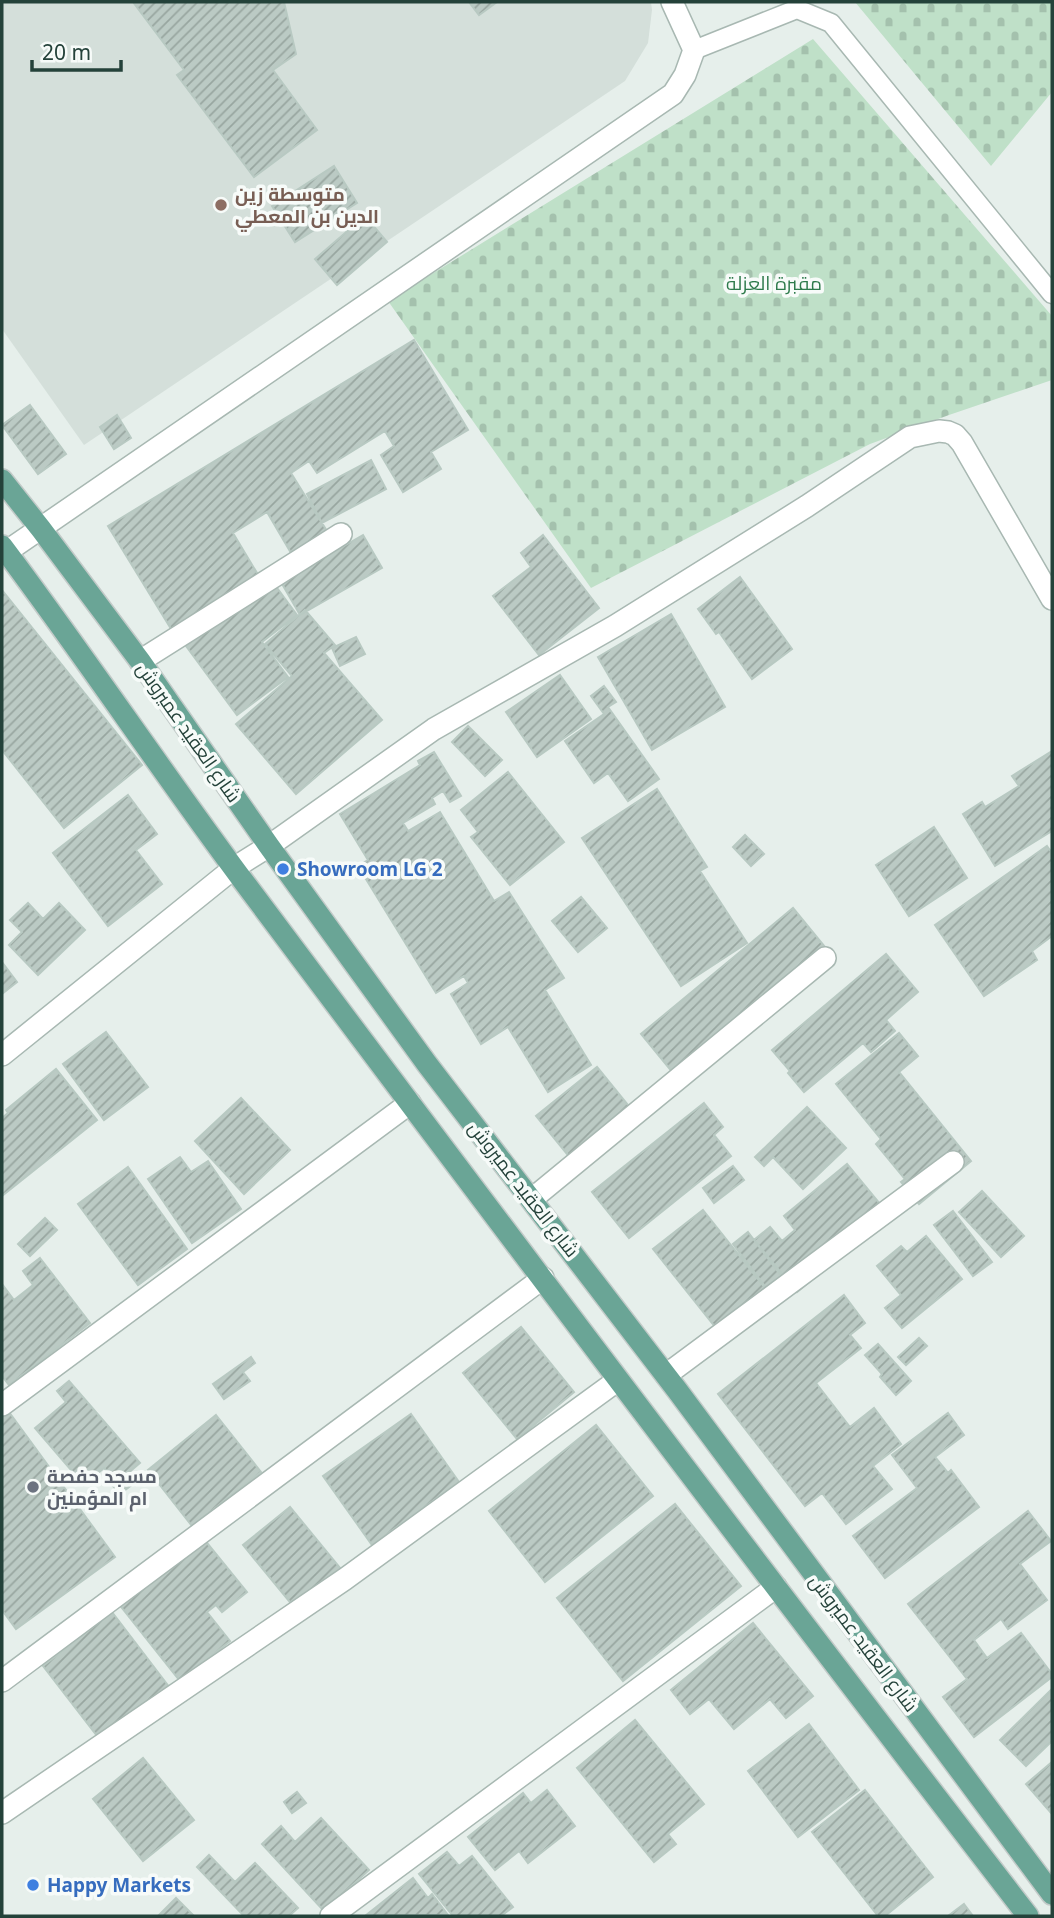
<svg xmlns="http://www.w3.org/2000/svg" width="1054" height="1918" viewBox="0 0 1054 1918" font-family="'Noto Sans',Cairo,sans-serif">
	<defs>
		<pattern id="cemetery-stones" width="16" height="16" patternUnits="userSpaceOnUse" patternTransform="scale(1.75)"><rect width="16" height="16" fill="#bfe0c8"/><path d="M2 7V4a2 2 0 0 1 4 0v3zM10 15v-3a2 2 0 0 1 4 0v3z" fill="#a4c1ad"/></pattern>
		<pattern id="building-hatch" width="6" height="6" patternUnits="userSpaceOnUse" patternTransform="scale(1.75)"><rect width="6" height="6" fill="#bbcac4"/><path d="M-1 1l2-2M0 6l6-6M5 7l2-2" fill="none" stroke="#98a6a0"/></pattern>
	</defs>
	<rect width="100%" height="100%" fill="#e6efeb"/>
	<path fill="#d4dfda" d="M2 2H651L652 10 648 43 625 81 84 445 2 329Z"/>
	<path fill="url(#cemetery-stones)" d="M855 2H1052V92L991 166Z
		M813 39 1052 316V380L949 415 870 444 591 588 388 301Z"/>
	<path fill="url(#building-hatch)" stroke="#b8c9c2" stroke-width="2" d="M133 2H287H284L296 54 273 70 317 130 254 177 177 75 184 70Z
		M469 2H497L479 15Z
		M334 166 357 203 295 242 272 206Z
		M365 216 387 242 337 285 315 259Z
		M414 340 468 430 431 452 441 469 403 492 381 455 394 446 385 431 317 473 309 461 291 473 330 536 294 558 267 512 233 533 260 578 173 632 108 526Z
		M30 405 66 454 38 474 2 425Z
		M117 415 131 438 114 449 100 427Z
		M371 460 386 489 322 523 307 494Z
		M363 535 382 568 300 615 281 582Z
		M543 535 599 608 539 655 493 596 531 567 521 553Z
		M740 577 792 649 752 679 719 632 716 634 698 609Z
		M272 581 297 615 262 642 288 677 237 715 186 646Z
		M2 590 142 765 64 828 2 750Z
		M305 610 335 645 324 653 382 720 296 794 236 724 292 676 265 644Z
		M671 614 725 707 652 750 598 657Z
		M356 637 365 654 340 666 332 648Z
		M560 675 591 719 537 757 506 712Z
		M604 686 616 702 608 707 659 779 628 801 608 773 594 783 565 741 604 714 591 696Z
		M468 726 502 760 485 776 452 742Z
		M1052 751V831L995 866 963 814 982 802 985 807 1019 786 1012 776Z
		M434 752 461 796 450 802 443 791 432 798 435 804 403 823 408 831 440 812 494 901 509 892 564 978 545 990 591 1065 548 1092 508 1027 481 1044 451 994 468 983 464 976 436 993 358 866 368 860 340 814 420 765 418 761Z
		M508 772 564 842 510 885 471 837 478 832 461 810Z
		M657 789 707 867 700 871 747 943 681 986 582 838Z
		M128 795 157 834 136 850 162 884 108 926 53 853Z
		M934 827 967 878 909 916 876 865Z
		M745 835 764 854 751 866 733 847Z
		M1047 846 1052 853V936L1032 951 1037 960 984 996 935 925Z
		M581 897 607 928 578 952 552 921Z
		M28 903 43 919 59 903 85 930 38 975 9 945 22 932 10 920Z
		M793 908 830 953 678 1079 641 1034Z
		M886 954 918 992 886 1020 895 1031 871 1052 863 1043 804 1092 788 1073 790 1071 772 1050Z
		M2 962 17 982 2 994Z
		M106 1032 148 1087 104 1120 63 1064Z
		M899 1033 918 1056 899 1072 971 1161 919 1204 901 1182 905 1179 876 1144 881 1139 836 1084Z
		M597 1067 637 1116 576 1165 536 1116Z
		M56 1069 97 1120 2 1196V1118L8 1113 6 1110Z
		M241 1098 290 1150 244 1194 195 1141Z
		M704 1103 723 1127 714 1135 731 1156 629 1238 592 1192Z
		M807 1107 846 1148 803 1189 773 1157 764 1166 755 1157Z
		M180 1157 191 1172 208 1161 241 1209 192 1243 148 1179Z
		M847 1164 890 1216 797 1292 754 1240 770 1227 782 1241 795 1230 784 1216Z
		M733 1166 744 1180 714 1203 703 1188Z
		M128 1167 187 1249 138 1285 78 1204Z
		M982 1191 1024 1236 1001 1257 959 1212Z
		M703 1210 769 1293 720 1333 653 1249Z
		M953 1211 992 1262 973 1276 934 1225Z
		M45 1218 57 1230 30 1256 18 1244Z
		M748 1232 785 1281 770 1293 733 1244Z
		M926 1236 962 1279 902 1328 885 1308 901 1295 877 1266 901 1246 907 1252Z
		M40 1258 90 1323 9 1385 2 1376V1284L14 1300 33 1285 23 1271Z
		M844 1295 865 1323 850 1335 861 1348 816 1383 850 1427 874 1408 901 1444 873 1466 892 1489 846 1524 822 1493 805 1506 718 1394Z
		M521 1327 574 1392 517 1439 463 1373Z
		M919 1338 927 1346 906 1365 898 1357Z
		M878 1344 911 1381 896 1395 880 1377 882 1374 865 1355Z
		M251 1357 255 1363 243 1372 250 1381 224 1399 213 1384Z
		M69 1381 140 1463 126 1475 133 1484 120 1494 112 1485 117 1482 104 1468 84 1485 35 1428 66 1402 57 1391Z
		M9 1412 115 1557 16 1629 2 1610V1417Z
		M948 1413 964 1435 935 1457 948 1473 951 1470 979 1507 885 1578 853 1536 917 1488 892 1455Z
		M411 1414 459 1482 372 1545 323 1476Z
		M216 1415 261 1472 192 1526 148 1470Z
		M596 1425 653 1496 545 1582 489 1511Z
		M675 1504 741 1586 623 1681 557 1598Z
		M290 1507 341 1569 294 1607 243 1545Z
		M1028 1511 1051 1541 1020 1564 1047 1600 1008 1629 1001 1619 974 1640 987 1658 1021 1633 1052 1674V1677L974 1737 943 1697 967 1679 908 1604Z
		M203 1538 247 1592 222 1612 216 1605 207 1612 230 1641 180 1681 118 1603Z
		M112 1612 170 1688 101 1741 43 1666Z
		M753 1623 813 1696 786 1718 770 1699 734 1729 709 1699 690 1714 671 1690Z
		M1052 1689V1741L1026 1766 1000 1740Z
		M635 1720 704 1804 668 1834 676 1844 654 1862 577 1768Z
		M809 1724 859 1790 798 1837 748 1771Z
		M143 1758 194 1820 143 1861 93 1799Z
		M1052 1762V1814L1026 1784Z
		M547 1790 575 1826 528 1863 519 1851 495 1870 468 1837 523 1793 531 1803Z
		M865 1790 933 1877 885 1916H878L812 1832Z
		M297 1792 306 1803 292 1813 284 1802Z
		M321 1818 369 1870 324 1911 262 1844 281 1826 295 1842Z
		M447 1852 459 1866 472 1856 513 1907 501 1916H453L419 1874Z
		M209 1855 235 1882 255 1863 298 1908 289 1916H244L197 1867Z
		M413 1878 428 1898 432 1894 448 1915 365 1916Z
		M176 1898 194 1916H158Z
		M964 1904 973 1916H948Z"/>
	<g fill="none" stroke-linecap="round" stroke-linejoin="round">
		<g stroke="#a8b8b2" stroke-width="21">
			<path id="service" d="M694 50 797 9 831 23 1052 294"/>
		</g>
		<g stroke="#a8b8b2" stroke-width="24">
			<path id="minor" d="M6 552 673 94 685 75 694 50 672 2
				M140 661 341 534
				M269 846 434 729 615 626 807 506 910 437 939 431 948 432 955 435 962 443 1052 599
				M532 1199 825 958
				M666 1375 953 1162
				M2 1405 410 1103
				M2 1681 543 1278
				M2 1813 345 1579 618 1380
				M331 1916 776 1587"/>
		</g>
		<g stroke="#a8b8b2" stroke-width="24">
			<path id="tertiary" d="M2 1055 234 868 269 846"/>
		</g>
		<g stroke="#c2cac8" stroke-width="24">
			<path id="primary" d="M2 480 41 529 140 661 269 846 427 1064 677 1390 1052 1894
				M2 546C83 654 158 766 238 874 499 1223 762 1571 1028 1916"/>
		</g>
		<use href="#service" stroke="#fff" stroke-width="18"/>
		<use href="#minor" stroke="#fff" stroke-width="21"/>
		<use href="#tertiary" stroke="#fff" stroke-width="21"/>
		<use href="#primary" stroke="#6aa596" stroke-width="21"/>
	</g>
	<circle fill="#8d6e63" stroke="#f7fbf9" stroke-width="2.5" cx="221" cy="205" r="7"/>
	<g fill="#3f7fe0" stroke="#f7fbf9" stroke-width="2.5">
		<circle cx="283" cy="869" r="7"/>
		<circle cx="33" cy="1885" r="7"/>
	</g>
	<circle fill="#6b7280" stroke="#f7fbf9" stroke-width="2.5" cx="33" cy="1487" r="7"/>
	<g text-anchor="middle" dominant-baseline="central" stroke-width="7" stroke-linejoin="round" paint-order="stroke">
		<g font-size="19" font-weight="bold" fill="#785e54" stroke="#f7fbf9" text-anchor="start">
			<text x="235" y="194">متوسطة زين<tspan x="235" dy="22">الدين بن المعطي</tspan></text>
		</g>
		<g font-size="19" fill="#2d7a4b" stroke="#f7fbf9">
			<text x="774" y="283">مقبرة العزلة</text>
		</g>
		<g font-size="19" fill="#24423a" stroke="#f7fbf9">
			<text transform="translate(189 732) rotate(55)">شارع العقيد عميروش</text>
			<text transform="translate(524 1189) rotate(52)">شارع العقيد عميروش</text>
			<text transform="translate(864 1643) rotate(53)">شارع العقيد عميروش</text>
		</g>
		<g font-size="19" font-weight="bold" fill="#366cbe" stroke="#f7fbf9" text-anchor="start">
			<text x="297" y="869">Showroom LG 2</text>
			<text x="47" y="1885">Happy Markets</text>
		</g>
		<g font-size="19" font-weight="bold" fill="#5b616d" stroke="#f7fbf9" text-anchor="start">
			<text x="47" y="1476">مسجد حفصة<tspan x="47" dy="22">ام المؤمنين</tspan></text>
		</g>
	</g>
	<rect width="1054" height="1918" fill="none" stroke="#24423a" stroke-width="7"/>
	<path d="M32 60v10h89v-10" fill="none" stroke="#24423a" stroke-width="3.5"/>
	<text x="42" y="60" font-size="21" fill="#24423a" stroke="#f7fbf9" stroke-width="5" paint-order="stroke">20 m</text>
</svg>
